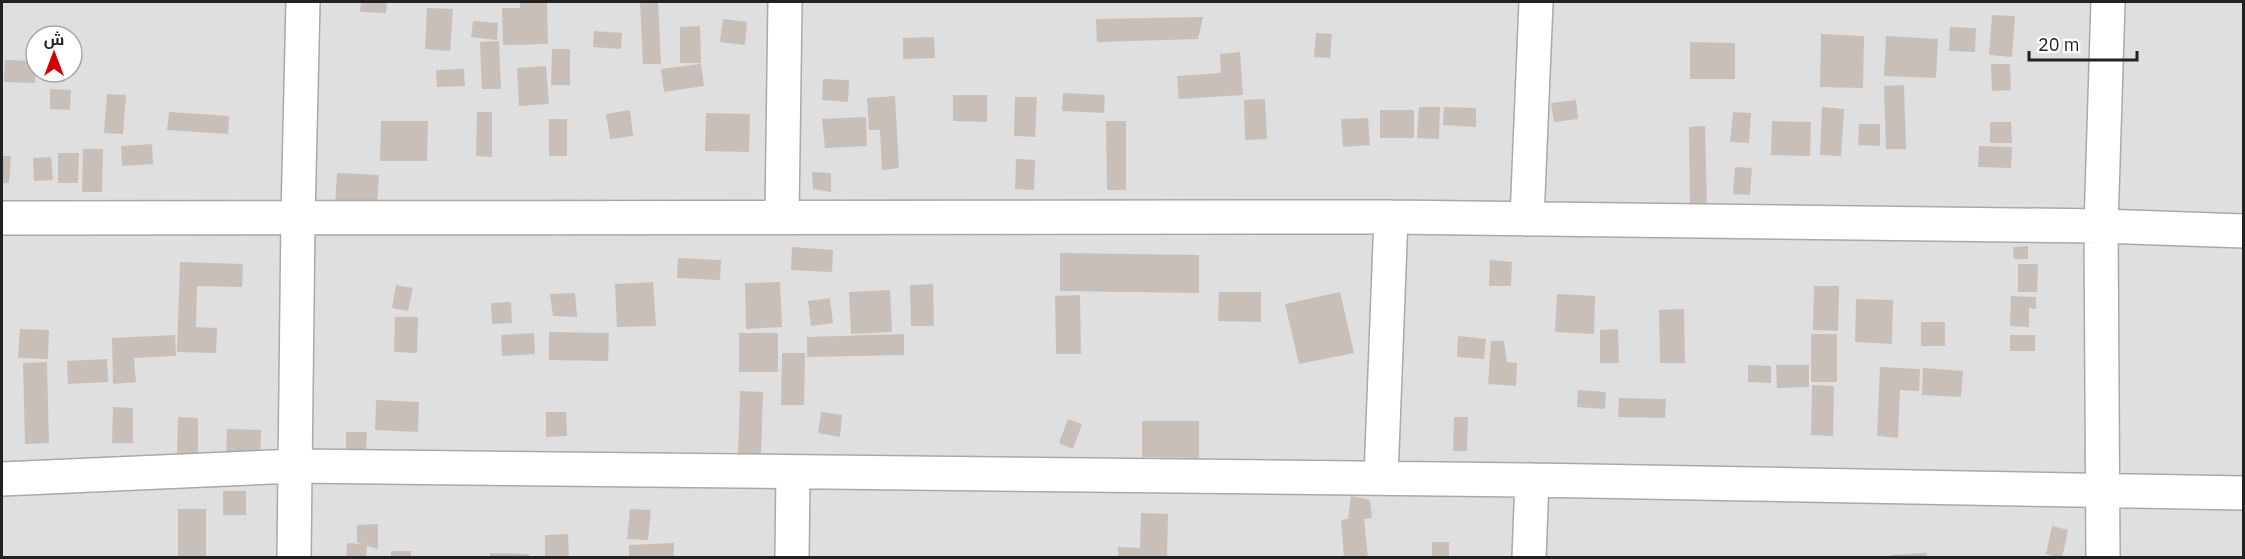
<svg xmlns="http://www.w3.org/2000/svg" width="2245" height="559" viewBox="0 0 2245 559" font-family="'IBM Plex Sans',Cairo,sans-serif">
	<rect width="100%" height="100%" fill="#f2efe9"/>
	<path fill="#e0dfdf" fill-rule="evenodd" d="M2 2H2243V557H2ZM36 36H72V72H36Z"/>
	<path fill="#c7bfb8" d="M361 2H387L386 13 360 12Z
		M520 2H547L548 44 503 45 502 8H520Z
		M640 2H658L661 64H643Z
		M427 8 453 9 450 51 425 49Z
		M1992 15 2015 16 2012 57 1989 55Z
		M1203 17 1198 39 1097 42 1096 19Z
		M723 19 747 22 745 45 720 42Z
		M473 21 498 23 497 40 471 37Z
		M700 26 701 63H680V27Z
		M1950 27 1976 28 1975 52 1949 51Z
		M594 31 622 33 621 49 593 47Z
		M1316 33 1332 34 1330 58 1314 57Z
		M1821 34 1864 36 1863 88 1820 87Z
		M1886 36 1938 39 1936 78 1884 76Z
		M934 37 935 58 903 59V38Z
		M499 41 501 89H482L480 42Z
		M1690 42 1735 43V79H1690Z
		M552 49H570V85H551Z
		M1240 52 1243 95 1179 99 1177 76 1221 73 1220 54Z
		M5 60 36 61 35 83 4 82Z
		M701 64 704 86 664 92 661 69Z
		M1991 64H2010L2011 90 1992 91Z
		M546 66 549 104 519 106 517 68Z
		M464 69 465 86 437 87 436 70Z
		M823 79 849 80 848 102 822 100Z
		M1904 85 1906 149H1886L1884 86Z
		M50 89 71 90 70 110 50 109Z
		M1063 93 1105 95 1104 113 1062 111Z
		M107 94 126 95 123 134 104 133Z
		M953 95H987V122L953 121Z
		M895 96 899 168 882 170 880 130H869L867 98Z
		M1015 97H1037L1035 137 1014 136Z
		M1265 99 1267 139 1245 140 1244 100Z
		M1576 100 1578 119 1554 122 1551 103Z
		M1419 107H1440L1439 139 1417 138Z
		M1444 107 1476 108V127L1443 125Z
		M1822 107 1844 109 1841 156 1820 155Z
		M630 110 633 136 610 139 606 114Z
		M1380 110H1414V138H1380Z
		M169 112 229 116 228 134 167 130Z
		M477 112H492V157L476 156Z
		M1733 112 1751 113 1749 143 1730 142Z
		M706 113 750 114 749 152 705 151Z
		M866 117 867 146 825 148 822 119Z
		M1368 118 1370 145 1343 147 1341 119Z
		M549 119H567V156H549Z
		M381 121H428L427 161H380Z
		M1106 121H1126V190H1107Z
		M1772 121 1811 122 1810 156 1771 155Z
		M1990 122H2011L2012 143H1990Z
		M1859 124H1880V146L1858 145Z
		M1705 126 1707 207H1690L1689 127Z
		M152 144 153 164 122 166 121 146Z
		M1979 146 2012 147 2011 168 1978 167Z
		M83 149H103L102 192H82Z
		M58 153H79L78 183H58Z
		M2 156H11L9 183H2Z
		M51 157 53 180 34 181 33 158Z
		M1016 159 1035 160 1034 190 1015 189Z
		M1735 167 1752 168 1750 195 1733 194Z
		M812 172 831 173V192L813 189Z
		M337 173 379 175 377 207 335 205Z
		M2028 246V259H2014L2013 247Z
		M792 247 833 250 832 272 791 270Z
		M1060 253 1199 255V293L1060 291Z
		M678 258 721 260 720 280 677 278Z
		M1490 260 1512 262 1511 286H1489Z
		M180 262 243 264 242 287 197 286 196 327 217 328 216 353 177 352Z
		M2018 264H2038L2037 292H2018Z
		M653 282 656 326 617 327 615 284Z
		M780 282 782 327 746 329 745 283Z
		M933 284 934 326H911L910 285Z
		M396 285 413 288 408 311 392 308Z
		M1814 286H1839L1838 331 1813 330Z
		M890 290 892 332 851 334 849 292Z
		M1219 292H1261V322L1218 321Z
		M1340 292 1354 353 1299 364 1285 304Z
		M575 293 577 317 553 316 550 294Z
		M1557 294 1595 296 1594 334 1555 332Z
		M1080 295 1081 354H1056L1055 296Z
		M2011 296 2036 297V309L2029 308V327L2010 326Z
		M830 298 833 323 811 326 808 301Z
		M1856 299 1893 300 1892 344 1855 342Z
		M511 302 512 323 492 324 491 303Z
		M1684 309 1685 363H1660L1659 310Z
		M395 317H418L417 353 394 352Z
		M1921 322H1945V346H1921Z
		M20 329 49 330 48 359 18 358Z
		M1618 329 1619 363H1600V330Z
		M549 332 609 333 608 361 549 360Z
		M534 333 535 354 502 356 501 335Z
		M739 333H778V372H739Z
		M904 334V355L807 357V337Z
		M1811 334H1837V382H1811Z
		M175 335 176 356 134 358 136 382 113 384 112 338Z
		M2010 335H2035V351H2010Z
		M1458 336 1486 339 1484 359 1457 357Z
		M1491 341H1504L1507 362 1517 363 1516 386 1488 384Z
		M782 353H805L804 405H781Z
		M107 359 108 382 68 384 67 361Z
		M47 362 49 443 25 444 23 363Z
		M1748 365 1771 366V383L1748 382Z
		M1776 365H1809V387L1777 388Z
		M1880 367 1920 369 1919 391 1900 390 1898 438 1877 436Z
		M1923 368 1963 371 1961 397 1922 395Z
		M1812 385 1834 386 1833 436 1811 435Z
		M1578 390 1606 392 1605 409 1577 407Z
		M740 391 763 392 761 457H738Z
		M1619 398 1666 399 1665 418 1618 417Z
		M376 400 419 402 418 432 375 430Z
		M113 407 133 408V443H112Z
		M546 412H566L567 436 546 437Z
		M821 412 842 415 840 437 818 433Z
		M178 417 198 418V455L177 454Z
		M1454 417H1468L1467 451H1453Z
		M1068 419 1082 424 1073 449 1059 443Z
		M1142 421H1199V458L1142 457Z
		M227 429 261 430 260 458 226 456Z
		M346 432H367L366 454 346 453Z
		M223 491H246V515H223Z
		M1351 496 1370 500 1372 518 1364 519 1368 558H1344L1341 520 1348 519Z
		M178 509H206V558H178Z
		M630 509 651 510 648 540 627 539Z
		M1141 513 1168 514 1167 558H1118V547L1140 548Z
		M378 524V549L367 546 366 558H346L347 543 362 544 357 542V525Z
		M2052 526 2068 530 2062 558 2046 554Z
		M568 534 569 558H545V535Z
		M1432 542H1449V558H1432Z
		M674 543V558H629V545Z
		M391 551H411V558H391Z
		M490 553 529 554V558H490Z
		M1927 553V558H1891V555Z"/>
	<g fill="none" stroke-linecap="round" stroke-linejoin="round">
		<g stroke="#a9a9a9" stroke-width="36">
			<path id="street" d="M782 216 785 2
				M2 218 1391 217 2101 226 2244 231
				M1527 219 1536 2
				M1381 478 1391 217
				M2 479 296 466 1532 480 2244 493
				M294 558 298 218 303 2
				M792 558 793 473
				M1529 558 1532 480
				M2103 558 2101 226 2108 2"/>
		</g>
		<use href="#street" stroke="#fff" stroke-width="33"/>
	</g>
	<rect width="2245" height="559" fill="none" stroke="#222222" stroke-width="6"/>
	<g transform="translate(54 54)"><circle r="28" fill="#ffffff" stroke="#a7a7a7" stroke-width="1.5"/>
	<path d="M0-4.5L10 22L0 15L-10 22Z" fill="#d40000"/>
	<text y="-9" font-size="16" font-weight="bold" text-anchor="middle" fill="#222222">ش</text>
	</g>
	<path d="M2029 51v9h108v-9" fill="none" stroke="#222222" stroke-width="3"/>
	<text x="2038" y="51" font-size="18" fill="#222222" stroke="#ffffff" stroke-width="4.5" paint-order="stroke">20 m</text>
</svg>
